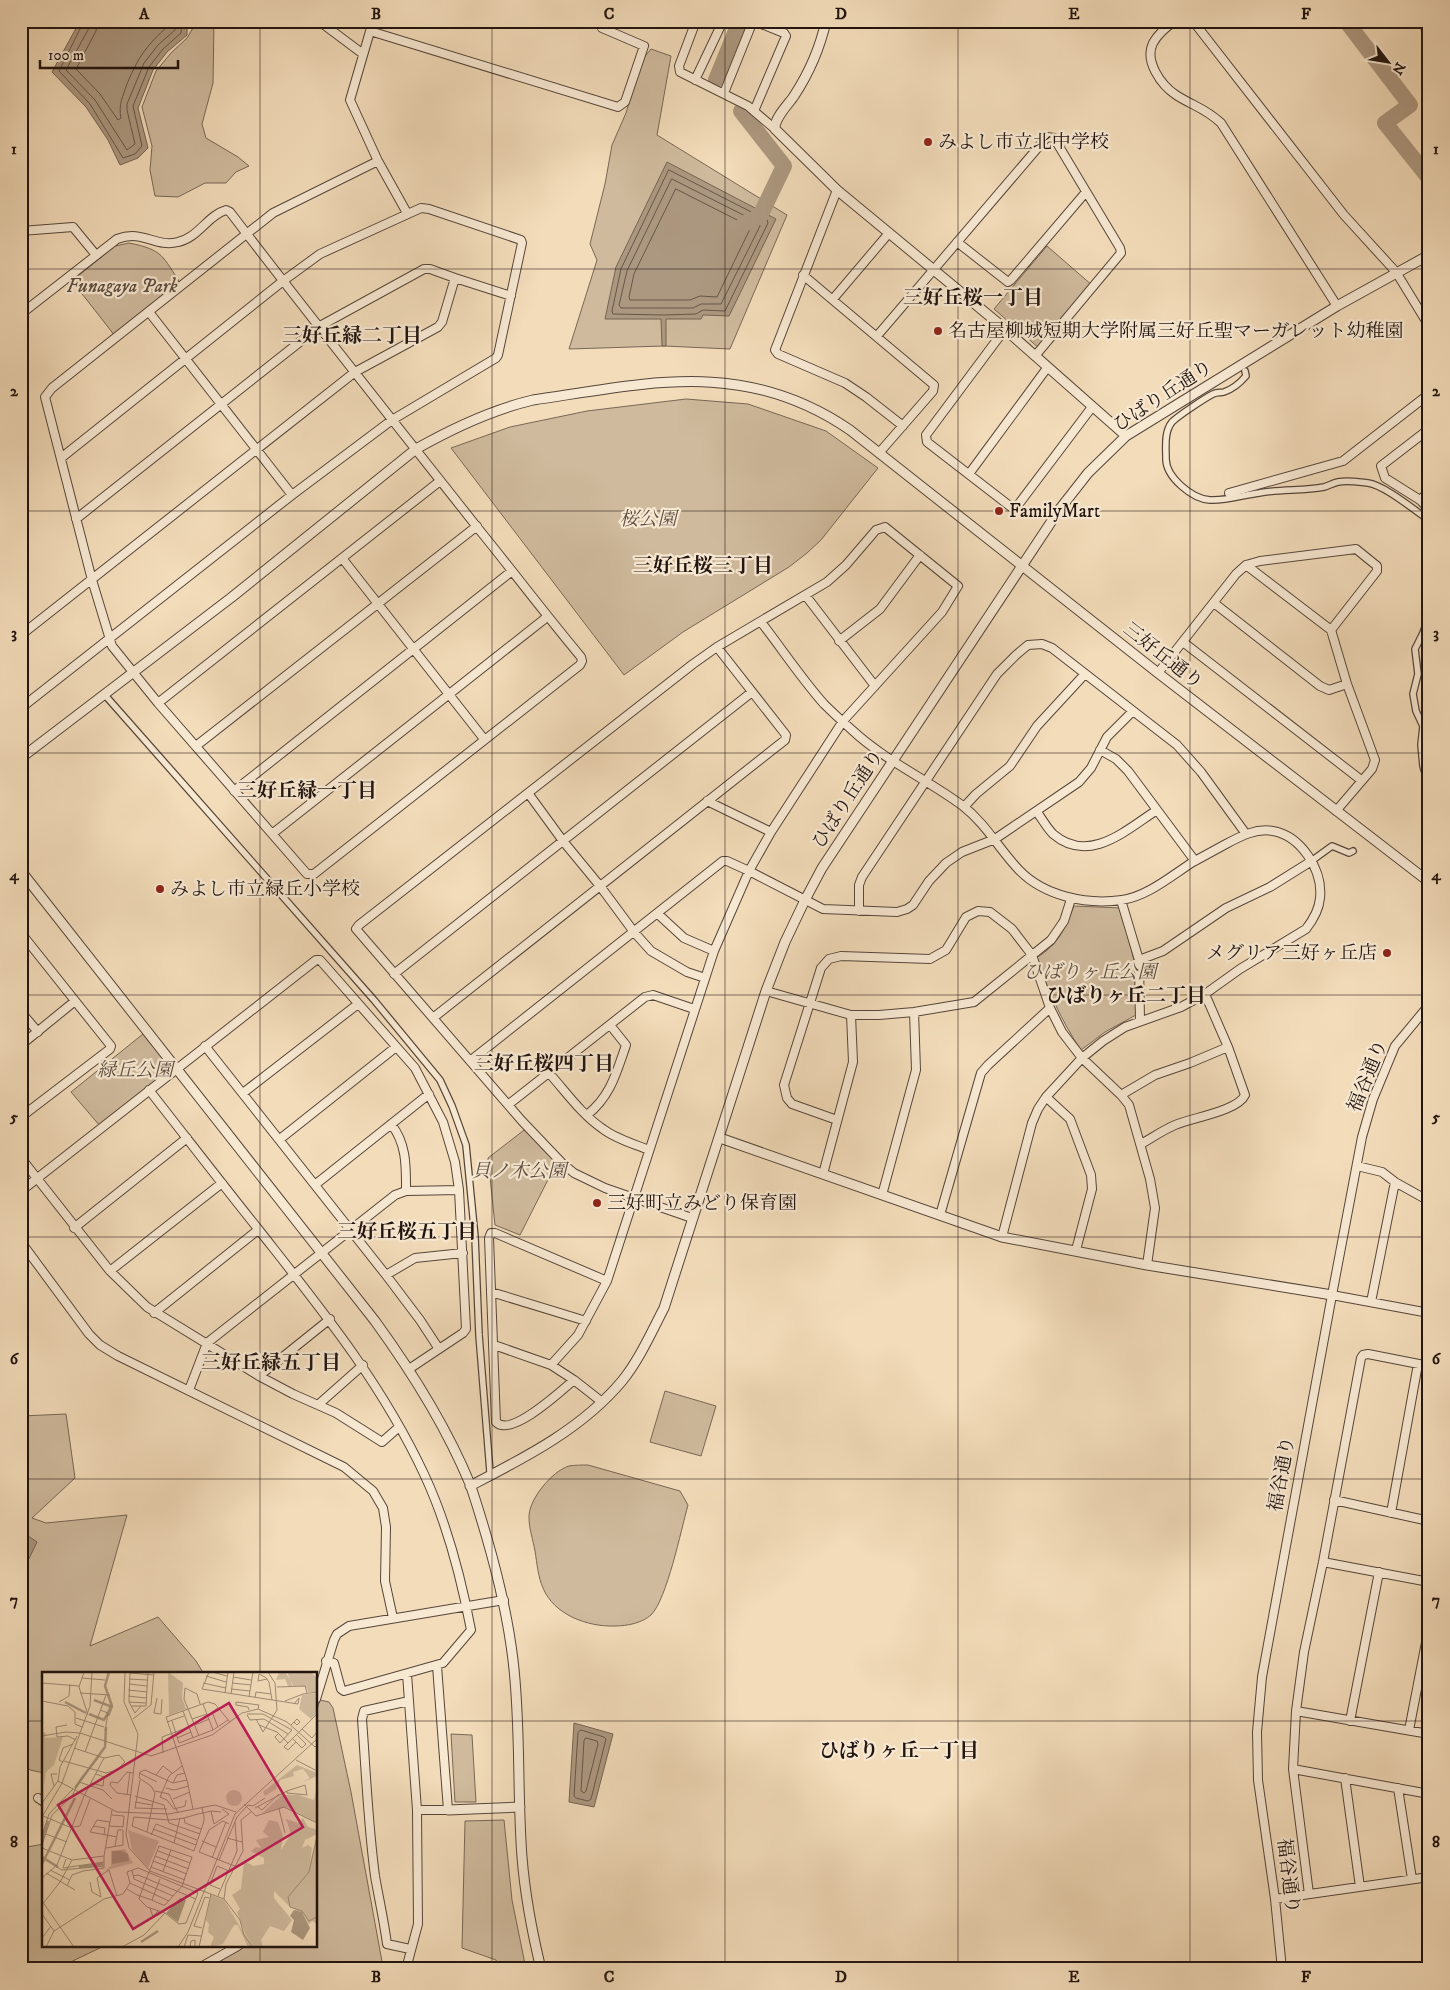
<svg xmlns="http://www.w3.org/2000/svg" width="1450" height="1990" viewBox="0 0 1450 1990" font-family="'IM FELL DW Pica','Noto Serif JP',serif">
	<rect width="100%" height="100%" fill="#f3dcba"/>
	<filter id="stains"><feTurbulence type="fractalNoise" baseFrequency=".004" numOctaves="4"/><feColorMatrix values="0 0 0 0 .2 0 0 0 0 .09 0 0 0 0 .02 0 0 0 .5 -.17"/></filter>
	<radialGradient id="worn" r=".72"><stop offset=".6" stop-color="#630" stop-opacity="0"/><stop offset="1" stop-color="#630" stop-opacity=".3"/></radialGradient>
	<path fill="#cfba9d" stroke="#786756" d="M201 21H214L213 83 202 124 206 138 238 157 249 166 236 172 226 183H205L178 197 155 196 150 170 152 146 142 107 156 71 171 53 187 38 196 23Z
		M651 49 671 56 657 135 787 215 730 349 664 346 569 349 597 260 590 244 605 184 612 145 626 113 642 60Z
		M129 243C164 250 162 256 181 284L115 336 72 281 115 246Z
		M1047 246 1093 286 1040 349 994 309Z
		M686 399 748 404 826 431 878 468 821 540 807 553 789 567 683 632 624 675 451 448 510 427 587 411Z
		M1074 906 1122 908 1135 965 1136 1015 1105 1032 1081 1050C1061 1021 1049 991 1036 958 1059 944 1064 930 1074 906Z
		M143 1034 172 1070 100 1126 71 1092Z
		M528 1127 557 1162 520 1235 495 1225 488 1158Z
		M665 1391 716 1406 701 1456 650 1442Z
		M66 1414 75 1478 32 1518 46 1523 127 1515 90 1646 158 1617 196 1661 204 1674H44V1773L30 1770 21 1760V1416Z
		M588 1465 680 1491 688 1505C681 1530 667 1599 651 1615 642 1623 627 1626 615 1626 588 1627 554 1615 543 1588 538 1577 537 1563 535 1551 533 1540 529 1528 529 1518 528 1500 552 1471 569 1466 575 1465 582 1465 588 1465Z
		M320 1700 329 1702 333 1708 351 1792 383 1967 382 1969H204L246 1946H316V1713Z
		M451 1734 472 1735 476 1802H455Z
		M504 1820 512 1900 526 1969H499L496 1960 462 1948 465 1821Z
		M44 1844V1946H104L60 1967 61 1969H21V1848Z"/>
	<path fill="#ac9880" stroke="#746353" d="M80 21H187V35L167 52 153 70 138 108 148 148 138 158 120 165 108 140 86 107 52 72Z
		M667 162 776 219 729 316 703 315 701 319H666V346H662L661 319H605L616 267Z
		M25 1534 37 1542 21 1575V1537Z
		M574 1723 613 1734 594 1807 569 1802Z"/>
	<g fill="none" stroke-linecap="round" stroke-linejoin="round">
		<path stroke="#665648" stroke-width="1" d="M84 21 59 71 90 104 123 158 135 154 142 146 133 106 149 67 163 49 181 33 182 21
			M91 21 89 28 66 70 95 100 127 150 135 144 127 110V104L144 63 158 45 175 30 176 21
			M98 21 96 31 76 69 100 94 118 120 121 118C118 105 123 96 127 84 138 57 147 45 168 26V21
			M669 170 767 220 768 223 725 311 703 310 696 314 664 315 613 314 612 311 621 269Z
			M672 179 759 223 760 226 721 304H701L693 308H621L619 305 627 271Z
			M676 189 749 226 750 229 717 297 700 296 690 300H630L629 297 634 274Z
			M581 1730 604 1737 606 1739 591 1799 588 1801 576 1798 574 1796 578 1733Z
			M586 1738 597 1741 598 1744 586 1791 584 1793 581 1791 584 1741Z"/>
		<path stroke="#ac9880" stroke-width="16" d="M1346 21 1410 105 1385 123 1429 178
			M716 80 740 21
			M741 111 784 166 760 216 744 224"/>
		<g stroke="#56463a" stroke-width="8">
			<path id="pedestrian" d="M1245 371 1246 376C1240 383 1233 389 1224 392 1221 393 1217 392 1213 394 1205 398 1178 416 1172 422 1164 432 1166 447 1166 459 1166 477 1192 499 1210 500 1226 501 1243 495 1259 493 1280 489 1303 491 1324 487 1328 486 1333 483 1338 482 1347 480 1359 482 1368 483 1384 485 1414 510 1429 520
				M1429 615 1423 633 1415 649 1418 674 1413 694 1416 711 1423 726 1421 745 1423 766 1429 787
				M104 694 374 1000 440 1080 452 1106 466 1145 475 1237 479 1335 490 1472
				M1310 862 1332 846 1349 853 1353 851"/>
		</g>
		<g stroke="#56463a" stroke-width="10">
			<path id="minor" d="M319 21 363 54
				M373 21 350 100 378 161 407 213
				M696 21 679 66 680 72 748 106 775 129
				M1175 21C1166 27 1158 34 1153 43 1144 61 1161 85 1176 95 1193 106 1205 108 1221 123L1337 306
				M1193 21 1344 215 1396 272 1429 326
				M1425 21 1429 68
				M370 31 618 107 625 102 644 46 602 28 605 21
				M695 80 723 21
				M724 93 753 21
				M754 111 786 36 784 33 754 21
				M837 190 775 350 778 354 845 383 866 397 903 426
				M21 231 73 227 96 255
				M957 242 1008 282 1011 280 1086 192
				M803 275 934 385 933 391 879 453
				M833 299 889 233
				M21 300 24 311
				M149 312 292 495
				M21 314 117 239C143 229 155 248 178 242 198 238 208 215 226 210L230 212C311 318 394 422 477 527 512 570 545 614 581 657L582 661 580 665 314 874H307L158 703 112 646 92 580 45 397 52 388 273 213 378 161
				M1005 329 926 435 927 442 1011 507 1018 505 1092 407
				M877 336 1047 137 1054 138 1120 248 1121 253 1035 356
				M1429 429 1381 466 1385 478 1420 500 1429 509
				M969 474 1047 368
				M1229 493 1343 461 1429 394
				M1420 500 1429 492
				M76 519 320 326 424 269H430L455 278 511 296
				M342 558 484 739
				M1246 565 1331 630
				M806 596 875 686
				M1214 603 1320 686 1329 690 1347 684
				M761 622C782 649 801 678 824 704 833 713 843 722 852 730 884 760 928 780 963 806 986 824 999 849 1019 870 1044 896 1086 905 1122 900 1148 896 1171 876 1193 862 1204 856 1215 850 1226 844 1241 836 1256 828 1273 831 1301 836 1323 870 1320 898 1319 910 1313 920 1306 929L1240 969 1205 994 1181 1007 1125 1027 1103 1041 1082 1058 1046 1097 1038 1109 1032 1123 1002 1237
				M21 635 355 372 438 327 442 322 455 278
				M839 641 880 609 920 555
				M1183 642 1361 780
				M1158 673 1236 574 1246 565 1260 561 1356 549 1377 566V571L1331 630 1347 684 1375 760 1372 769 1336 811
				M158 703 440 481
				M21 708 292 495 392 420 496 358 498 355 522 243 521 240 429 209 421 208 320 254 283 281 61 458
				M196 746 477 526
				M1100 750 1116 759 1128 771 1195 861
				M234 791 512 571
				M528 793 563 841 600 886 634 932 651 951 687 972 705 978
				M707 801 771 832
				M964 807 976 794 1010 766 1037 726 1084 675
				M1037 812C1042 819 1047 828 1053 834 1089 865 1126 830 1157 810
				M272 834 547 617
				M1121 900 1139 960 1140 1021
				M859 911V885L862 877 997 674 1016 655 1028 645 1042 644 1052 648 1177 745 1201 772 1246 834
				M658 914 684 938 714 951
				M21 933 111 1046 110 1049 21 1117
				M1139 960 1163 951 1226 908 1270 887 1310 862
				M394 974 752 692
				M766 991 851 1015H879L914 1012 974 1002 1051 940 1064 921 1071 899
				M21 1012 38 1032
				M433 1018 785 740 786 735 717 647
				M21 1045 75 1001
				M205 1046 386 1275 420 1320 439 1349
				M470 1061 723 861H727L749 871 823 909 897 912 907 909 913 905 929 881 946 863 962 852 995 839 1079 782 1091 768 1107 737 1133 711
				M549 1073C566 1092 582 1115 603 1129 616 1139 634 1144 649 1150
				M149 1090C186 1137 222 1184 259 1230 321 1309 381 1382 424 1474 447 1523 461 1577 471 1630L443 1663 344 1691 341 1689 334 1663 326 1661
				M243 1093 358 1004
				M1121 1095 1155 1075 1190 1063 1228 1047
				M1046 1097 1070 1119 1091 1175 1092 1189 1076 1250
				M509 1104 645 997 653 995 694 1009
				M587 1115C610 1097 616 1074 625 1048L626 1045 610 1025
				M837 1120 792 1104 787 1098 784 1085 821 968 829 959 841 956 930 959 946 950 966 917 978 911 990 912 1012 929 1032 955 1050 1008 1062 1032 1082 1058 1121 1095 1129 1105 1150 1179 1155 1208 1147 1265
				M391 1124C407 1144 406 1167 406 1191
				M280 1139 396 1047
				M1141 1144C1152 1138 1163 1130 1175 1125 1191 1118 1238 1111 1245 1095L1228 1047 1205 994
				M21 1158 110 1271 147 1307 259 1376 293 1394 336 1413 382 1442 399 1427
				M1357 1166 1382 1172 1395 1182 1429 1201
				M823 1174 853 1062 851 1015
				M316 1184 429 1094
				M21 1191 316 960H320L415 1068 443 1122 455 1162 459 1190 466 1329 463 1333 409 1369
				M882 1195 916 1070 914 1012
				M940 1215 981 1073 988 1065 1050 1008
				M74 1228 187 1138
				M21 1242 89 1334 100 1345 118 1356 344 1467 373 1491 383 1508 386 1527 385 1581 393 1618
				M110 1271 222 1183
				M386 1275 415 1258 463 1253
				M491 1292 586 1321
				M1332 1295 1429 1313
				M1371 1302 1395 1182
				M154 1313 258 1230
				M494 1345 551 1365 574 1380 602 1402
				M551 1365 578 1335 607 1281 714 951 749 871 771 832 843 721 942 612 958 586 885 527 876 530 846 565 827 582 717 647 693 664 359 925 356 929 522 1121 562 1163 574 1173 605 1188 692 1218
				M259 1376 330 1319
				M574 1380C561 1391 511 1438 496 1422L489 1238 491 1233H495L607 1281
				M189 1390 207 1343 395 1195 406 1191 459 1190
				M319 1404 363 1365
				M1334 1500 1429 1521
				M1391 1513 1418 1364
				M1323 1562 1429 1582
				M316 1699 334 1640 337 1634 349 1626 504 1600
				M409 1701 364 1711 362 1719C366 1772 368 1824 375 1876 379 1899 384 1921 387 1944L410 1949
				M1296 1711 1429 1734
				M1350 1721 1379 1572
				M1409 1730 1429 1627
				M1293 1769 1429 1794
				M1345 1778 1360 1887
				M1398 1788 1412 1879
				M38 1798 44 1802
				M417 1810H448L437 1666
				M1309 1894 1293 1769 1296 1711 1304 1652 1323 1562 1361 1358 1363 1355 1368 1354 1429 1366
				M1275 1899 1429 1877
				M197 1969 238 1946
				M406 1969 418 1924 417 1810 407 1674
				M1282 1969 1275 1899 1258 1780 1257 1732 1262 1677 1332 1295 1362 1137 1373 1099 1395 1046 1429 1005"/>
		</g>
		<g stroke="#56463a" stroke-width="11">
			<path id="tertiary" d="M826 21C820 48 809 73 794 96 788 105 774 118 775 129L837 190 998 323 1126 436
				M21 758 232 597 416 449C453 428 491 410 533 400 649 383 745 358 850 430L1158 673 1429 882
				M21 871 375 1321C412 1372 446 1426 470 1484 476 1501 481 1518 486 1535 498 1576 508 1618 513 1660 521 1725 517 1792 522 1857 525 1895 532 1932 541 1969
				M720 1138 1002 1237 1147 1265 1332 1295
				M470 1486C524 1458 582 1429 622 1381 639 1360 651 1333 664 1308L766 991 785 942 805 900 822 868 1059 510 1088 473 1126 436 1337 306 1429 255
				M448 1810 520 1807"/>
		</g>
		<use href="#pedestrian" stroke="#f7e8d2" stroke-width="5.5"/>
		<use href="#minor" stroke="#f7e8d2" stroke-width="8"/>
		<use href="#tertiary" stroke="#f7e8d2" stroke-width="9"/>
	</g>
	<path fill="none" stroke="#21140f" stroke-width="1" stroke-opacity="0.55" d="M260 21V1674M492 21V1969M725 21V1969M958 21V1969M1190 21V1969M21 269H1429M21 511H1429M21 753H1429M21 995H1429M21 1237H1429M21 1479H1429M21 1721H44M316 1721H1429M260 1946V1969"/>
	<g fill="#8f2418" stroke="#f7e8d2" stroke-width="2">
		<circle cx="928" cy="142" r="5"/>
		<circle cx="938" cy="331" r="5"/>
		<circle cx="999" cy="511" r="5"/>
		<circle cx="160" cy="889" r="5"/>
		<circle cx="1387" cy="953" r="5"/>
		<circle cx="597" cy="1203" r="5"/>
	</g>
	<g text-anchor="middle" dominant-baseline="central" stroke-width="4.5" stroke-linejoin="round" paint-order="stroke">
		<g font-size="19" fill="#21140f" stroke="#f7e8d2" text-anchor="start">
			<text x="938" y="142">みよし市立北中学校</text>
			<text x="948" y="331">名古屋柳城短期大学附属三好丘聖マーガレット幼稚園</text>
			<text x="1009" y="511">FamilyMart</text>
			<text x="170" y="889">みよし市立緑丘小学校</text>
			<text x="1377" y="953" text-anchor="end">メグリア三好ヶ丘店</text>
			<text x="607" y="1203">三好町立みどり保育園</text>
		</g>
		<g font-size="19" font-style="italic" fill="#5e4e41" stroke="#f7e8d2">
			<text x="122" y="286">Funagaya Park</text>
			<text x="648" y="519">桜公園</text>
			<text x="1090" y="972">ひばりヶ丘公園</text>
			<text x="135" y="1070">緑丘公園</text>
			<text x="519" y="1171">貝ノ木公園</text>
		</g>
		<g font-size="19" fill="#21140f" stroke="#f7e8d2">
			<text transform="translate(1163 396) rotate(-33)">ひばり丘通り</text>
			<text transform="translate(1163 656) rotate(38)">三好丘通り</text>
			<text transform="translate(848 799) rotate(-57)">ひばり丘通り</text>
			<text transform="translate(1368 1076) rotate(-68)">福谷通り</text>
			<text transform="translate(1282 1474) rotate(-80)">福谷通り</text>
			<text transform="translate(1288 1876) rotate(83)">福谷通り</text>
		</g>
		<g font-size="20" font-weight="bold" fill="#21140f" stroke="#f7e8d2">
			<text x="973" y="298">三好丘桜一丁目</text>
			<text x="352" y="336">三好丘緑二丁目</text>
			<text x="703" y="566">三好丘桜三丁目</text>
			<text x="307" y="791">三好丘緑一丁目</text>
			<text x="1126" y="996">ひばりヶ丘二丁目</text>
			<text x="544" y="1064">三好丘桜四丁目</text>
			<text x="407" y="1232">三好丘桜五丁目</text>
			<text x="271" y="1363">三好丘緑五丁目</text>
			<text x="899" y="1751">ひばりヶ丘一丁目</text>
		</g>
	</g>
	<g transform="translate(42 1672)">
		<rect width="275" height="275" fill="#f3dcba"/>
		<path d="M126 0 141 11 140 26 144 37 127 43ZM237 0H243L248 7 245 0H269L275 6V20H266L264 15 251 14 249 8 250 14H246L243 7 234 8ZM275 21V41L269 47 257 37 260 23ZM0 60 4 61 3 66 21 65 12 93 4 100 2 114ZM255 93 275 101 273 105 261 110 268 106 261 97 251 100 252 104 238 108 234 117 223 124 221 120ZM275 114V151L244 135 220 141 240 123H256L272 128ZM184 126a8 8 0 1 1 16 0a8 8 0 1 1-16 0ZM261 146 266 155 274 157 275 162 263 168 260 176 266 173 270 176 268 191 275 164V252L270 249 267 252 261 242 247 234 232 219V226L250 248 242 259 228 254 219 268 221 275H212L204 264 195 240 198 237 190 223 199 217 202 189 212 194 222 192V186L209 179 214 175 219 176 214 168 227 165 221 160 227 148 236 150 241 164 239 178 249 162 244 147 256 151ZM86 158 117 169 106 196 90 178ZM83 177 91 191 62 199 69 194V179ZM169 223 182 228 210 275H206L196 253H192L181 272 168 275 172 265 166 260 167 252 164 248Z" fill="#cfba9d"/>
		<path d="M80 179 86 182 87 189 70 192V179ZM138 226 144 228 136 250 124 241ZM252 238 260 240 268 256 261 268 249 260 252 248 248 244Z" fill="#ac9880"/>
		<path fill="none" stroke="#ac9880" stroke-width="2.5" d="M23 30 44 41M47 42 62 48 68 37V34L52 28M66 44 70 34 63 14 67 0M33 116 63 75 64 55M0 168 6 149M0 185 16 195M0 192 33 126M37 195 61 192M99 270 116 259"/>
		<path fill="none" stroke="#9f8c76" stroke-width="1" d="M42 0 37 15 46 43M83 0 82 30 96 62 84 162 87 176 108 199 182 227 198 248 202 263 211 275M88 0 87 30 93 41 99 34M167 0 160 17 256 32 257 26 252 32M170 0 185 4M88 1 112 3M164 4 184 10M191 5 209 8M40 6 63 8M87 7 105 8M225 7 216 9 217 2 223 5 225 7 226 9 227 10 230 28M0 11 37 14M161 11 184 16M190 11 209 13M87 12 105 14M235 15 263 14 265 21M189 17 208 19M86 18 105 20M38 21 68 23M183 21 186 0M189 22 192 0M86 24 104 26M207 25 211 0M115 26 112 41 119 42 120 27M213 26 214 20 229 22M0 29 26 34 33 40V52L40 55M243 29 261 22 275 20M17 30 27 24 28 12M87 30 104 31M161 32 171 58M90 34H104L106 0M176 36 170 40 176 55M58 38 66 41 63 59M207 38 206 35 194 33V30L217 33 216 37M141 39 151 66M205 42H221L250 58 238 71 233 65 237 61M205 43 208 48 222 47 246 62M34 46 62 55M91 47 109 33 112 0M150 47 165 42M214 47 221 60 235 38 233 11 226 0M130 49 137 71 171 58 186 48M125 50 142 44M25 53 14 55 15 65 26 64 34 68M153 53 167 47M217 53 235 60 246 71M249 53 255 47 258 50 255 53 252 50M260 57 270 66 275 60M0 64 24 60 38 61 48 34 50 0M157 64 142 27 143 16 155 22 158 32M135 66 149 60M250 66 260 76 264 72 255 63M254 70 246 78 242 75 275 42M43 80 64 23M121 81 120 65 147 55M254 88 275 99M22 89 64 101 75 98 83 90 77 83 62 86 32 76M21 90 17 88 21 76 31 72M140 94 127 104 118 125 125 128 132 137 143 134 144 128M97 101 115 110M114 103 121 94 130 101M98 108 93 136 125 137M16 109 75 140 127 142 173 133 194 140M37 110 61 118 70 127M49 111 61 114 62 105 54 102M131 111 135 103 143 101M263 113 265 123 245 121V119ZM12 114 9 102H15M124 116 132 118 147 114M113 119 127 122 136 141M85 123 88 100M89 123 75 121 68 113 69 110 76 111 85 100 92 101M93 124 122 133 127 151 158 162M131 127 148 120M93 130 110 133M0 131 16 109 18 95 35 64M202 132 214 144 242 135 275 151M160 135 161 141 162 144V149L152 179 90 154 92 145 127 148 136 147 142 146 156 142 161 141 169 139 179 140M216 135 220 138 237 122M213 136 245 119M151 137 145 108 124 45 166 30 173 32 188 50M237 137 243 161M169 139 172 152 187 142 180 137M1 144 30 156M0 145 20 111 38 61 109 84 170 63 200 41 216 37 245 50 273 75 275 73M142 146 143 151 159 157M68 150 55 148 48 160 75 165M187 152 181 149 167 158 157 180 195 195M51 154 63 156 62 163M67 154 81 155 82 144 70 143M31 155 38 154 48 127M111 157 154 173M105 160 113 121 109 114 97 106 98 100 103 98 131 111 145 108M4 162 25 170M0 163 7 142 31 117M109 163 114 152 155 168M275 164 267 200 246 225 248 235 260 239 267 249 275 245M185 166 200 170M160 169 174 175M132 171 138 146M0 173 10 143 30 124 39 106 57 85M73 174 76 158H81M0 176 30 188 62 184 70 138M64 176 81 173V158M116 179 148 191M113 184 147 197M170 186 184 150M24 187 21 196 62 190M177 188 195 145 206 133 211 134 223 126M111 189 145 202M13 194 20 198 62 194M109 195 143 208M8 198 28 208M90 198 92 207 131 224M41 199 62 196V184M121 199 129 178M4 201 33 218M91 204 96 203 154 227M0 206 15 193 42 124 62 86M48 210 50 220 59 225M25 214 30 203 41 199M85 217 95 223 110 228 114 230 121 233H123L140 214 150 185 117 174 109 195 102 213 98 224 97 227 105 235 123 241M178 217 168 213 175 194 187 199M176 224 195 179 193 150M59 225 55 206 67 198 75 224M182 227 184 212 201 179 199 148 209 140M110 228 118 207M0 229 32 275M0 233 18 210 30 188M108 236 111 245 116 239M0 242 12 259M160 256 152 254 163 225 167 226M0 266 9 254M4 275 12 259 62 227 81 222 88 211M80 275 102 263 123 241 137 252 144 251 156 221 96 196 85 200 88 211 127 229M136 275 146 260 193 142 275 67M142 275 146 263 159 264M148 275 149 269 153 268V275M157 275 169 222"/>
		<path fill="#c2185b" fill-opacity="0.15" stroke="#c2185b" stroke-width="2.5" d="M187 31 261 155 91 257 16 133Z"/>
		<rect width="275" height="275" fill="none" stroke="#21140f" stroke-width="2.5"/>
	</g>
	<rect width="1450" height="1990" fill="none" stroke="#f3dcba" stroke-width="55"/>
	<g transform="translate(1388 62) rotate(121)" stroke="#f7e8d2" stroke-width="4" paint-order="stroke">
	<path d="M0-4L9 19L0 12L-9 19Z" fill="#21140f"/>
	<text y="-8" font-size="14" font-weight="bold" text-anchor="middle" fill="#21140f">N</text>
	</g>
	<path d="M40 60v8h138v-8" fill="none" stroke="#21140f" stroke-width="2.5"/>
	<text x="48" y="60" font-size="15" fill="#21140f" stroke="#f7e8d2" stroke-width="4" paint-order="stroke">100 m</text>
	<rect x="28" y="28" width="1394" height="1934" fill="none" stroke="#21140f" stroke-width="2"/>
	<g font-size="16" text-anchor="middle" font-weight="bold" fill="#21140f">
		<text x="144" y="19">A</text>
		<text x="376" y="19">B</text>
		<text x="609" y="19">C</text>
		<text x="841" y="19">D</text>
		<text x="1074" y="19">E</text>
		<text x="1306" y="19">F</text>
		<text x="14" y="154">1</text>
		<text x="1436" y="154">1</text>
		<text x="14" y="396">2</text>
		<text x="1436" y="396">2</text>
		<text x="14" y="638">3</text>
		<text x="1436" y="638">3</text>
		<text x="14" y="880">4</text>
		<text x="1436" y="880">4</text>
		<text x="14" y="1122">5</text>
		<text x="1436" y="1122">5</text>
		<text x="14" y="1364">6</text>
		<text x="1436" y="1364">6</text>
		<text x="14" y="1605">7</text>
		<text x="1436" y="1605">7</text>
		<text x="14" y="1847">8</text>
		<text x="1436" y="1847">8</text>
		<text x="144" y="1982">A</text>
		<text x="376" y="1982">B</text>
		<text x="609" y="1982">C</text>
		<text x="841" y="1982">D</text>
		<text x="1074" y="1982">E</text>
		<text x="1306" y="1982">F</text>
	</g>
	<rect width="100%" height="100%" filter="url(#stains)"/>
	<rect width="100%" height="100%" fill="url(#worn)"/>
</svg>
